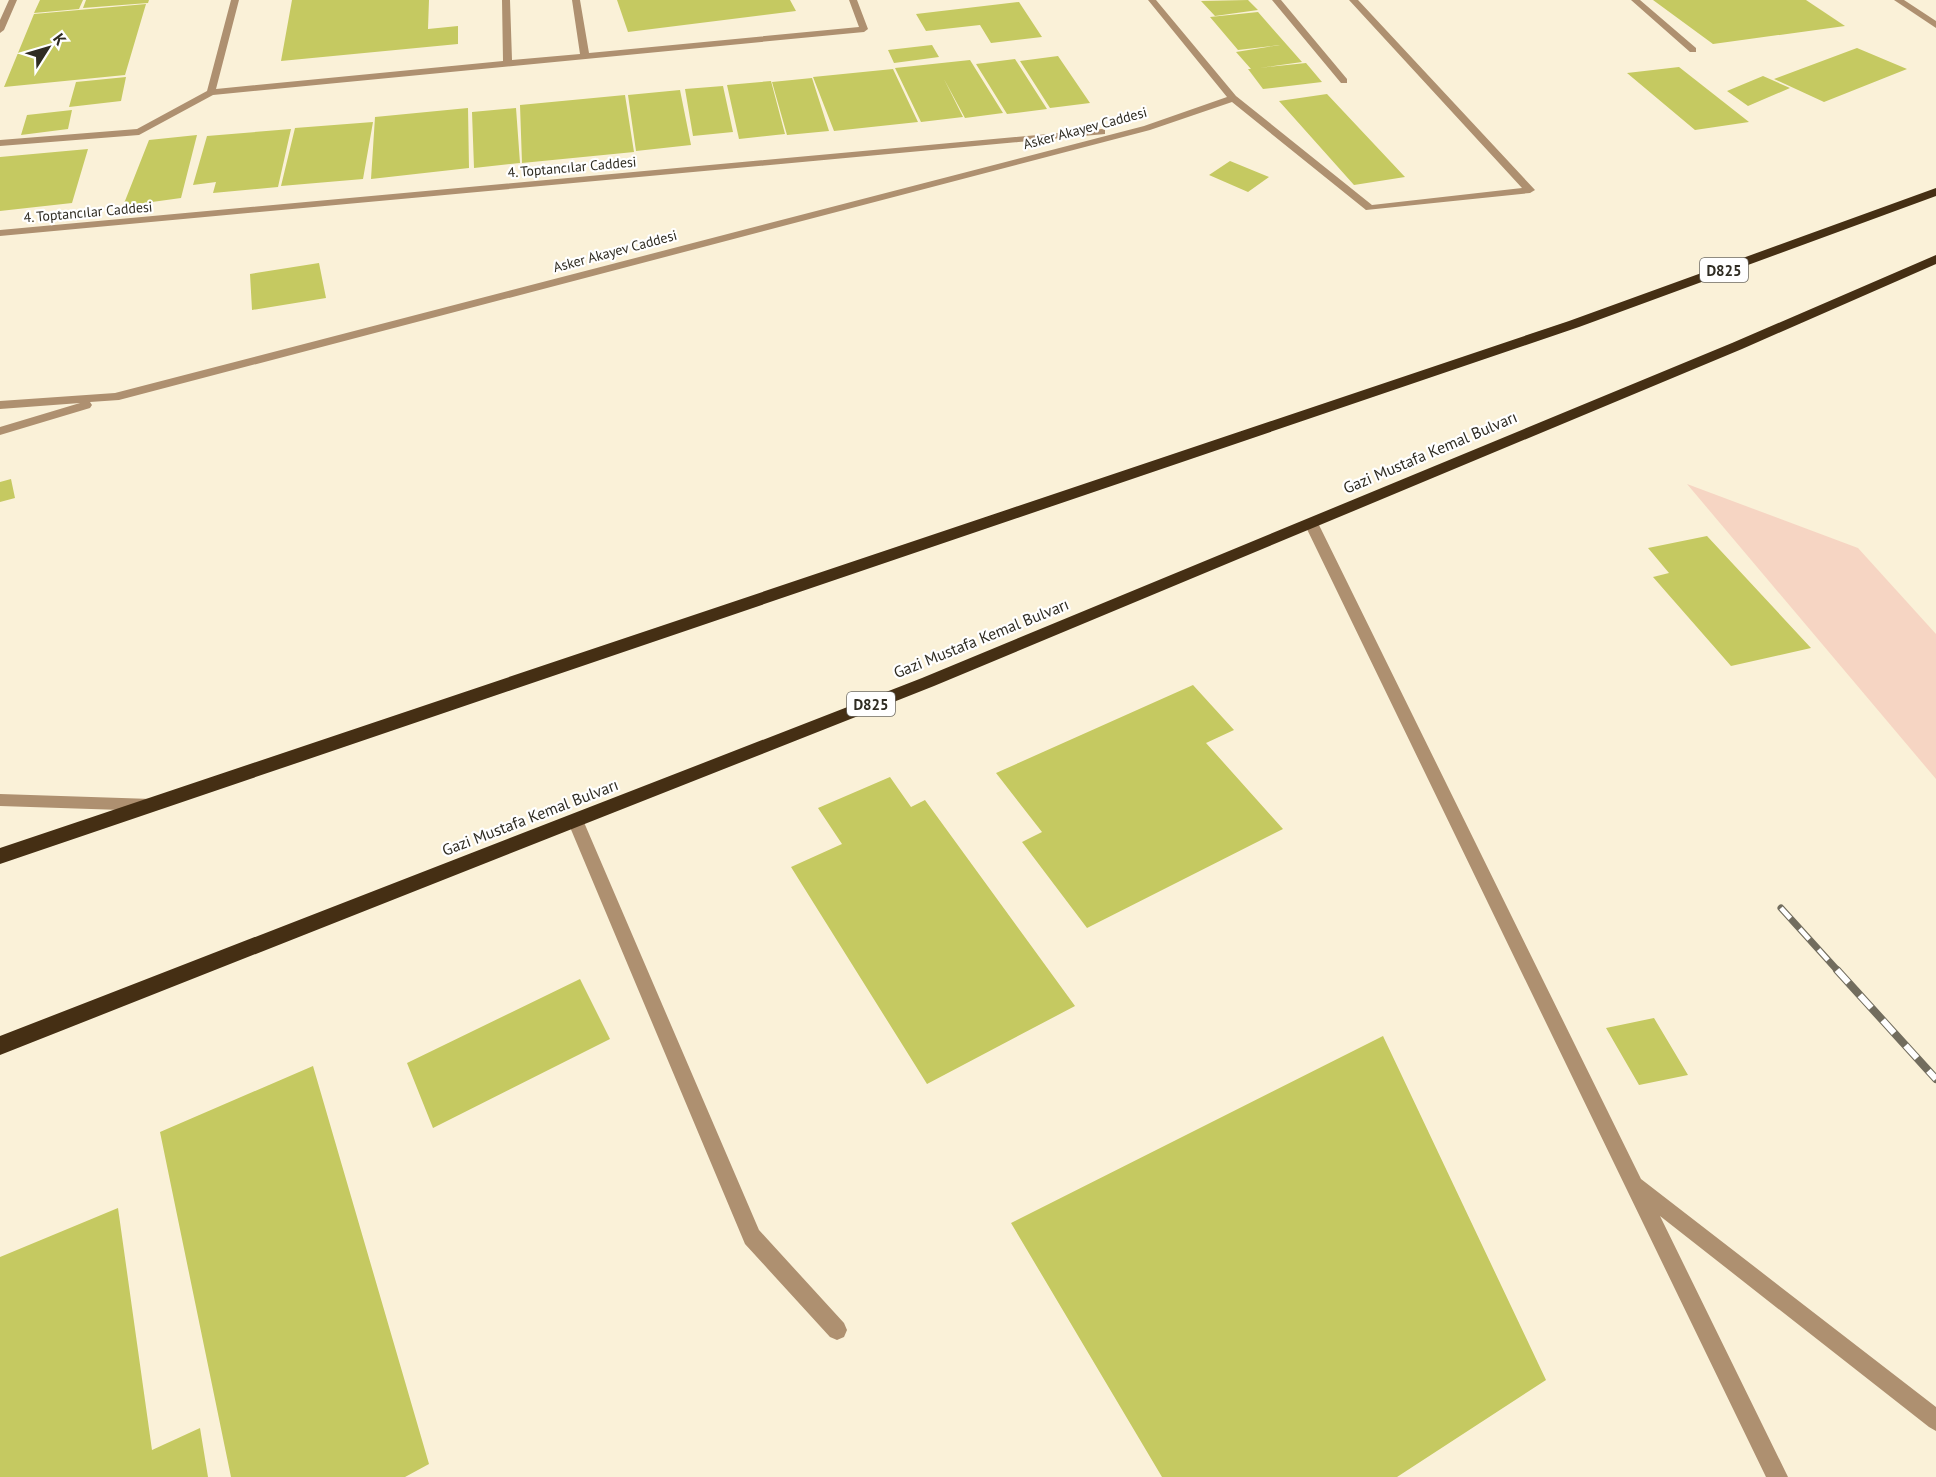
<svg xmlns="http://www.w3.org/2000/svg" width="1936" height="1477" viewBox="0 0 1936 1477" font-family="'PT Sans',sans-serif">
	<rect width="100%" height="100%" fill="#faf1d8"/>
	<path fill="#f6d5c3" d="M1687 484 1858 548 1936 634V779Z"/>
	<path fill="#c5c961" d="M40 0H83L79 9 34 13Z
		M86 0H149L148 3 83 8Z
		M292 0H429L428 29 458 26V44L281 61Z
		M617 0H790L796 11 628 32Z
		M1248 0 1258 10 1215 16 1201 1Z
		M1653 0H1806L1845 26 1713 44Z
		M1019 2 1042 37 991 43 980 25 926 31 916 14Z
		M146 4 125 75 4 87 34 14Z
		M1258 12 1302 62 1259 68 1306 63 1322 82 1263 89 1248 69H1251L1236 52 1280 45 1238 50 1210 17Z
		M932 45 939 57 894 63 888 50Z
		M1857 48 1907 69 1824 102 1774 79Z
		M1058 56 1090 103 1050 108 1020 61Z
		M1015 59 1047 109 1007 114 976 64Z
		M970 60 1003 113 965 118 944 79 963 117 921 122 895 68Z
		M1679 67 1749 122 1695 130 1627 73Z
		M893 69 918 122 834 131 813 77Z
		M1763 76 1790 88 1748 106 1727 91Z
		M126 77 121 101 69 107 76 82Z
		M812 78 829 131 787 135 772 82Z
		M771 81 785 134 739 139 727 85Z
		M723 86 733 132 693 136 685 89Z
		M680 90 691 145 636 151 628 95Z
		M1327 94 1405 177 1354 185 1279 101Z
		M625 95 634 152 522 163 520 105Z
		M468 108 469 168 371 179 375 117Z
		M516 108 520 163 474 168 472 112Z
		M72 110 68 129 21 135 27 115Z
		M373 122 363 179 281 186 295 128Z
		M291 129 278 187 213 193 216 182 193 185 207 136Z
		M197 135 181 198 123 206 149 140Z
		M88 149 72 203 0 211V157Z
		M1230 161 1269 177 1248 192 1209 175Z
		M319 263 326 298 252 310 250 274Z
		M11 479 15 498 0 502V482Z
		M1707 536 1811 648 1731 666 1653 577 1669 573 1648 548Z
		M1193 685 1234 730 1206 743 1283 829 1087 928 1022 842 1042 832 996 773Z
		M890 777 911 807 925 800 1075 1006 927 1084 791 867 842 844 818 808Z
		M580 979 610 1039 433 1128 407 1063Z
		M1654 1018 1688 1075 1639 1085 1606 1028Z
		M1383 1036 1546 1380 1397 1477H1162L1011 1223Z
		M313 1066 429 1464 405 1477H231L160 1132Z
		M118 1208 152 1450 200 1428 208 1477H0V1257Z"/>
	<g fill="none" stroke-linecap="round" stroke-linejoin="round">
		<path fill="#ae9070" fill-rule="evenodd" d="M9 0H17L4 30 0 33V20Z
			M231 0H239L216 89 503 61 502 0H510L512 60 580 54 572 0H580L589 53 859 27 849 0H857L868 29 864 32 213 95 139 135 0 146V140L137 129 207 91Z
			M1148 0H1156L1236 96 1372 205 1522 188 1349 0H1358L1535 190 1530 193 1366 210 1232 102 1150 130 119 400 90 402 92 405 90 408 0 435V427L80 403 0 409V401L115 393 1144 126 1227 97Z
			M1272 0H1281L1347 79V83H1341Z
			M1631 0H1640L1696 48V52H1690Z
			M1894 0H1904L1936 21V28Z
			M1102 129 1105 130V134L0 236V230Z
			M1311 519 1318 523 1641 1179 1936 1407V1431L1929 1427 1660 1216 1788 1477H1766L1304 523Z
			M0 794 152 799 158 801 160 805 158 809 152 811 0 806Z
			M575 814 581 816 583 820 759 1230 844 1323 847 1330 844 1337 837 1340 830 1337 745 1244 567 820 569 816Z"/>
		<path fill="#452f14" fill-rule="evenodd" d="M1936 188V196L1579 327 0 864V848L1569 321Z
			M1936 255V264L1742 349 934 686 0 1055V1036L922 678 1732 343Z"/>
		<g stroke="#726d5e" stroke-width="7">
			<path id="rail-far1" d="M1781 908 1838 971"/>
		</g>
		<g stroke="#726d5e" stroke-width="8">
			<path id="rail" d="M1837 970 1936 1079"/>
		</g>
		<use href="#rail-far1" stroke="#fff" stroke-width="4.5" stroke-dasharray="14" stroke-linecap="butt"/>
		<use href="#rail" stroke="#fff" stroke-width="6" stroke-dasharray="17" stroke-linecap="butt"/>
	</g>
	<g text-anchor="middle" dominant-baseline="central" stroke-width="4.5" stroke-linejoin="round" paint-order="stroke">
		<g font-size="14" fill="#2f2c22" stroke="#fff">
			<text transform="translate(1085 128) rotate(-15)">Asker Akayev Caddesi</text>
			<text transform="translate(572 167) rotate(-5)">4. Toptancılar Caddesi</text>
			<text transform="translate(88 212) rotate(-5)">4. Toptancılar Caddesi</text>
			<text transform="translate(615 251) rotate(-15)">Asker Akayev Caddesi</text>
		</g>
		<g fill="#fff" stroke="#6d6b64" stroke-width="1.5">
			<rect x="1700" y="258" width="48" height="24" rx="4.5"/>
			<rect x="847" y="692" width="48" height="24" rx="4.5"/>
		</g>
		<g font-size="15" font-weight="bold" fill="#2f2c22">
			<text x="1724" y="270">D825</text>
			<text x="871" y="704">D825</text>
		</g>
		<g font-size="16" fill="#2f2c22" stroke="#fff">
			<text transform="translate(1430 452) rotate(-23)">Gazi Mustafa Kemal Bulvarı</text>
			<text transform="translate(981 638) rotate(-22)">Gazi Mustafa Kemal Bulvarı</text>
			<text transform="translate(530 817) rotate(-21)">Gazi Mustafa Kemal Bulvarı</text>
		</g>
	</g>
	<g transform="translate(48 48) rotate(53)" stroke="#ffffff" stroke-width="4.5" paint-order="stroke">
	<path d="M0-4.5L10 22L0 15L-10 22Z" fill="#2f2c22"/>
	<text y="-9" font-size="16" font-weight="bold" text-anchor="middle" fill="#2f2c22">K</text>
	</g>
</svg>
